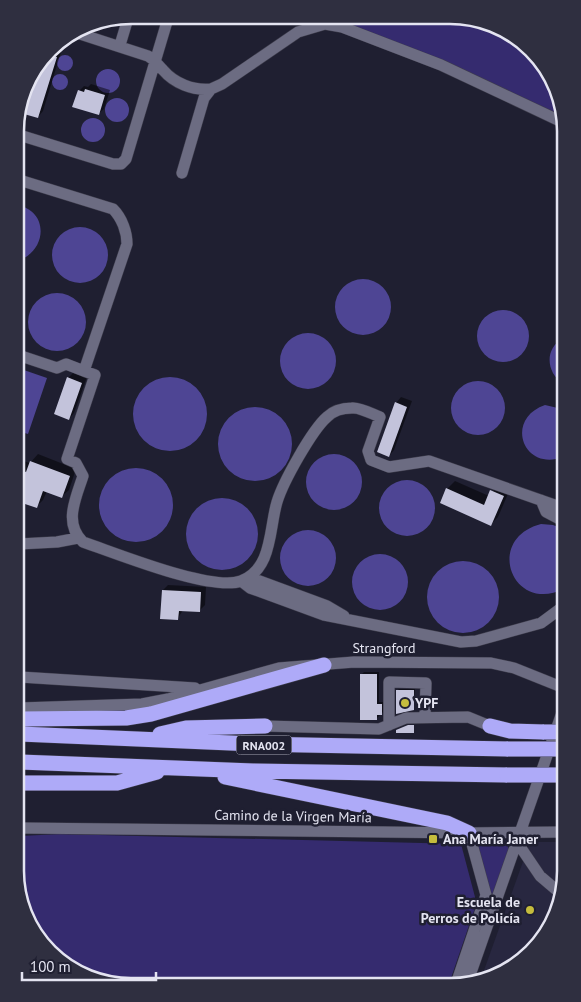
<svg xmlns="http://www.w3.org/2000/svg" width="581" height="1002" viewBox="0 0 581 1002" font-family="'PT Sans',sans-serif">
	<rect width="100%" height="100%" fill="#1f1f31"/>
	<path fill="#282740" d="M530 842H565L566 879 542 942 492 978 482 976Z"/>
	<path fill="#352b6f" d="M335 16 473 17 526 43 560 93V121L342 27Z
		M60 834 461 844 475 897V908L450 981 115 986 55 959 21 909V836Z
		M482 837 502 838 507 841 509 853 490 902 478 844Z"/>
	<path fill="#4e4594" d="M57 63a8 8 0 1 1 16 0a8 8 0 1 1-16 0Z
		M96 81a12 12 0 1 1 24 0a12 12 0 1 1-24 0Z
		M52 82a8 8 0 1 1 16 0a8 8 0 1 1-16 0Z
		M105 110a12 12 0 1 1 24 0a12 12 0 1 1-24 0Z
		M81 130a12 12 0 1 1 24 0a12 12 0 1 1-24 0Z
		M17 205C50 211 47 252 17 261Z
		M52 255a28 28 0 1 1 56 0a28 28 0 1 1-56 0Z
		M335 307a28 28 0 1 1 56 0a28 28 0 1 1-56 0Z
		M28 322a29 29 0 1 1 58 0a29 29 0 1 1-58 0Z
		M477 336a26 26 0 1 1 52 0a26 26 0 1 1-52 0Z
		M280 361a28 28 0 1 1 56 0a28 28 0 1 1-56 0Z
		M562 339V383C547 372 544 350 562 339Z
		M18 368 47 378 28 434 18 431Z
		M133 414a37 37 0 1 1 74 0a37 37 0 1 1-74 0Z
		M451 408a27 27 0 1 1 54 0a27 27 0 1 1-54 0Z
		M545 405 562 409 563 457C523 472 504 419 545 405Z
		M218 444a37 37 0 1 1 74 0a37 37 0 1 1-74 0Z
		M306 482a28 28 0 1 1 56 0a28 28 0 1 1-56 0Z
		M99 505a37 37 0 1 1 74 0a37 37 0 1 1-74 0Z
		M379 508a28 28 0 1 1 56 0a28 28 0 1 1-56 0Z
		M186 534a36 36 0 1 1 72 0a36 36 0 1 1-72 0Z
		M541 524 553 525 563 529 564 589C512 614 484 539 541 524Z
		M280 558a28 28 0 1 1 56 0a28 28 0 1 1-56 0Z
		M352 582a28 28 0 1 1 56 0a28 28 0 1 1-56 0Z
		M427 597a36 36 0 1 1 72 0a36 36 0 1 1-72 0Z"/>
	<path fill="#0007" d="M50 49 61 52 43 111 38 117 41 61Z
		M91 84 110 90 104 109 98 114 79 91 84 86 88 87Z
		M73 373 87 377 74 413 69 419 68 378Z
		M401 397 412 401 394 450 389 456 396 403Z
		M38 454 76 469 69 490 61 497 47 491 43 500 36 507 19 500 18 462 20 460 30 463Z
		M455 481 489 496 499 484 510 489 498 517 491 524 447 489Z
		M168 585 206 587 205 605 199 611 183 610 178 618 163 590Z
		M364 672H379V702H384V711L376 719 361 675Z
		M399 689H415L413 709 398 690Z"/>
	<path fill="#c3c3db" d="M46 54 57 57 38 118 24 114 39 63Z
		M85 89 105 95 99 115 72 107 78 90 84 92Z
		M67 377 82 383 69 420 54 414Z
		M395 402 407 407 389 457 377 452Z
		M30 461 70 476 62 498 43 491 37 508 19 502 18 469 26 472Z
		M446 488 484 505 490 490 504 496 491 526 440 503Z
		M162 590 201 592 200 612 179 611 178 620 160 619Z
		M360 674H377V704H382V715H377V720H360Z
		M396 690H414V710L396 714Z
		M408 725H414V733H396V730Z"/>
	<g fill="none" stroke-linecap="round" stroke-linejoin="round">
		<g stroke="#3e3d4c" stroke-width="12">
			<path id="minor" d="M74 32 148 56C155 60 157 64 163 70 174 83 193 91 211 89
				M120 45 129 15
				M16 134 113 164H121L126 159 169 15
				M182 173 204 98 211 89 222 84 298 32 325 24 342 27 441 65 560 121
				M16 179 113 209C122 218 127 232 127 244L84 371 95 375 67 459 76 463 83 476C76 498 63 523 83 542 116 553 211 592 241 581 273 569 269 528 277 502 283 482 312 430 327 417 333 411 343 408 352 408 360 407 372 414 380 417L368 451 371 460 389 467 429 461 563 508
				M18 355 57 368 66 364 84 371
				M541 500 546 512 563 521
				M19 544 57 542 78 538
				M241 581 250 588 324 615 461 642 476 641 541 623 564 606
				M242 581 254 579 327 606 344 616
				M20 677 195 688
				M20 708 142 704 168 699 279 668 354 662 491 663 514 668 564 688
				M389 725V682L426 683 425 717
				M265 726 379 729 406 718 468 717 490 726
				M21 828 469 833 565 832
				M517 842 540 876 560 893
				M457 981 486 895 469 833
				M468 981 564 707"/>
		</g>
		<g stroke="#3e3d4c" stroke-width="16">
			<path id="highway" d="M20 719 126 718 151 714 324 665
				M490 726 510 731 544 732
				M20 734 254 744 508 749
				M160 734 186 728 265 726
				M20 762 253 771 507 775
				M225 777 447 823 469 833
				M20 783H117L157 772"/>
		</g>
		<use href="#minor" stroke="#6c6c82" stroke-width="11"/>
		<use href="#highway" stroke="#aeaaf8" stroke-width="15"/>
		<g stroke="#3e3d4c" stroke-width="16" stroke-linecap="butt">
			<path id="highway-bridge" d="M544 732H565
				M508 749H565
				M507 775H565"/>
		</g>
		<use href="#highway-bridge" stroke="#aeaaf8" stroke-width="15"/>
	</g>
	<g fill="#c5bc3d" stroke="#1f1f31" stroke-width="2">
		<circle cx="405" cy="703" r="5"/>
		<rect x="428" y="834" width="10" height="10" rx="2.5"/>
		<circle cx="530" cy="910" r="5"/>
	</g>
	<g text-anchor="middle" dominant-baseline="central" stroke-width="5" stroke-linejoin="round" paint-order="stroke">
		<rect fill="#1f1f31" stroke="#a9a9b7" stroke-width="1" x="236.5" y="735.5" width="55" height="19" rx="4"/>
		<g font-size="12" font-weight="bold" fill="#e4e4f1">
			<text x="264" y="745">RNA002</text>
		</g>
		<g font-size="14" fill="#e4e4f1" stroke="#1f1f31">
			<text x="384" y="648">Strangford</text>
			<text transform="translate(293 816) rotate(1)">Camino de la Virgen María</text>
		</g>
		<g font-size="14" font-weight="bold" fill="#e4e4f1" stroke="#1f1f31" text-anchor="start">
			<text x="415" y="703">YPF</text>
			<text x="443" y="839">Ana María Janer</text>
			<text x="520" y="902" text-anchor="end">Escuela de<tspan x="520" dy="16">Perros de Policía</tspan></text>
		</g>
	</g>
	<path d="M0 0H581V1002H0ZM131 24H450A107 107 0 0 1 557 131V871A107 107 0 0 1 450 978H131A107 107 0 0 1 24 871V131A107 107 0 0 1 131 24Z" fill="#2f2f40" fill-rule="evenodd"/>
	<path fill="none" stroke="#e4e4f1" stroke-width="2.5" d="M131 24H450A107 107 0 0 1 557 131V871A107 107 0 0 1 450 978H131A107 107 0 0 1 24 871V131A107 107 0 0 1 131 24Z"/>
	<path d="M22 972v8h134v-8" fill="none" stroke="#e4e4f1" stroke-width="2.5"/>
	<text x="30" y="972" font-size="15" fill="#e4e4f1" stroke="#1f1f31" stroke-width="4" paint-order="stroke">100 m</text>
</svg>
